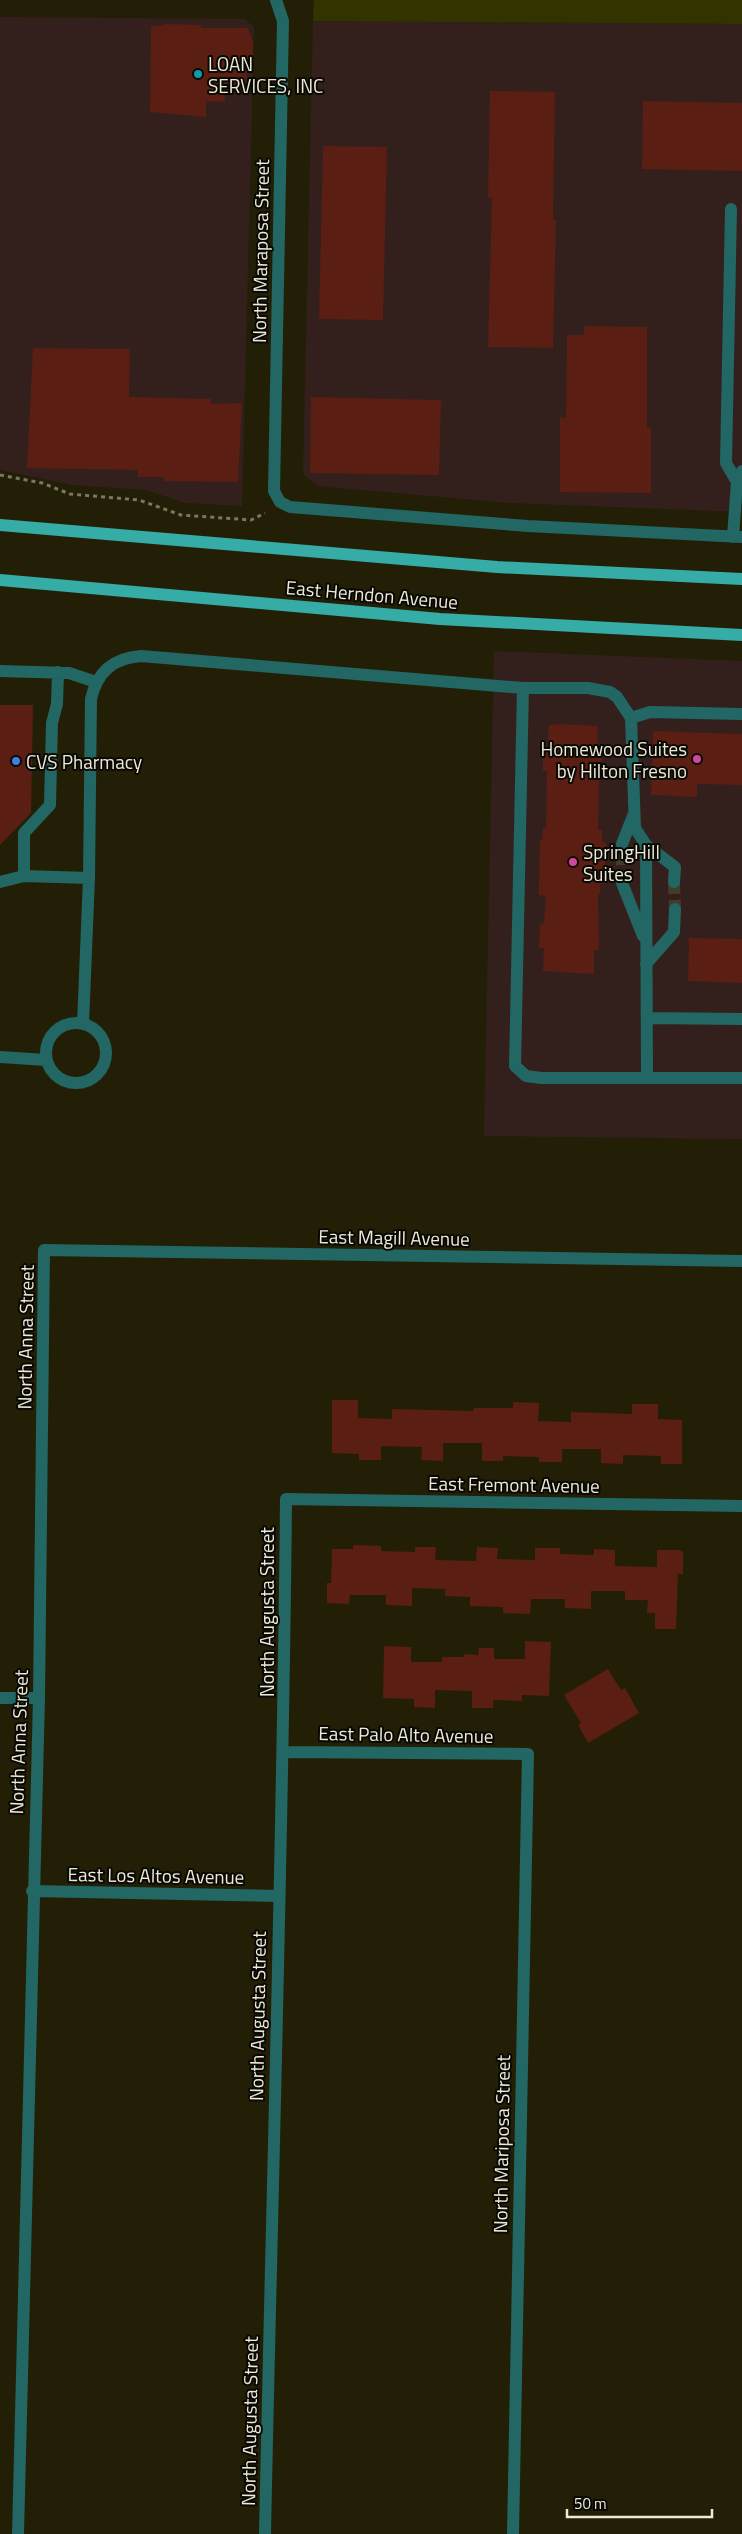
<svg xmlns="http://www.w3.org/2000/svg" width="742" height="2534" viewBox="0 0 742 2534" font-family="'Titillium Web',sans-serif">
	<rect width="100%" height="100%" fill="#231f06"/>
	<path fill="#33201d" d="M0 17 245 19 254 27 242 506 186 503 146 490 72 485 0 470Z
		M313 21 742 24V512L511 503 317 486 303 474Z
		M494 651 742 661V1139L484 1136Z"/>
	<path fill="#330" d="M314 0H742V24L313 21Z"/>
	<path fill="#5a1e13" d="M163 24 201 25V28H248L253 43V60H247L246 89 225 88V102L206 101V117L150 112 151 26H163Z
		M490 91 555 92 553 220H556L553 348 488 347 492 198H488Z
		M643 101 742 103V171L642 169Z
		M323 146 387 147 383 320 319 319Z
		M584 326 647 327V428L651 427V493L560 492V417L566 418 567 335H584Z
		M33 348 130 349 129 397 211 399V404L242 403 238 482 164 481V477H138V470L27 468Z
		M311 397 441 400 439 475 310 473Z
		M0 705H33L31 813 0 845Z
		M562 724 598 726 597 751H602V774H599L598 830H602V842L606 843 605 884H600V894L598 895 599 950H594V974L543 971 544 948H539L540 925 544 923 546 896 539 895V882L540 840H542L543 828H546L547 771H543V750H548L549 725Z
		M653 731 742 734V785L697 784V797L651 795Z
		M689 938 742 939V983L688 981Z
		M332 1400H358V1418L392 1419V1409L473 1411 474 1408H513V1402L539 1403 538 1421 571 1422V1412L632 1414V1404H658V1419L682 1420V1464H661V1456L623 1455V1464L601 1463V1449H562V1462H539V1457L503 1456V1461H482V1443H443V1461L421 1460 422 1447 381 1446V1460H359V1454L332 1453Z
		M353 1545 381 1546V1551L415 1552V1547H436L435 1560 476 1561 477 1547 498 1548 497 1559 535 1560V1548H560V1554L594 1555V1549L615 1550V1566L657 1567V1550H679L683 1552V1574H678L676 1629H655V1613H647L648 1600H625V1591H591V1609L565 1608V1599H531L530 1614 503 1613V1607L470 1606V1597L445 1596V1589L412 1588V1606L386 1605V1595H350L349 1604 327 1603V1583H331L332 1549H353Z
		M525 1641 551 1642 549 1696 522 1695V1701L493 1700V1708H472V1691L435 1690V1708L414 1707V1699L383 1698 384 1646 411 1647V1662H442V1657H464V1654L478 1655 479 1648H494V1659H525Z
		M608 1669 621 1690 625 1688 639 1713 588 1743 578 1725 581 1723 564 1695Z"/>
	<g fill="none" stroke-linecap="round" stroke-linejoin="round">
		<path stroke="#413d26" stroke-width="12" stroke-dasharray="12 6" stroke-linecap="butt" d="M674 882 675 909
			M622 883V844"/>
		<path stroke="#7a7762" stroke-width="3" stroke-dasharray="4 4" stroke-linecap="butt" d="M0 475 42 483 70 494 139 500 181 515 251 520 265 513"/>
		<path stroke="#226763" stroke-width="12" d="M276 0 283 21 274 491 280 502 290 507 528 526 742 537
			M731 209 726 463 737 482 742 471
			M733 537 737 482
			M0 671 69 673 96 682
			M523 688 515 1066 526 1076 541 1078H742
			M631 718 650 712 742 714
			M622 844 633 816
			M646 845 675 867 674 882
			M24 876V833L50 805 52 723 57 704 58 672
			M0 882 24 876 89 878
			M622 883 643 936
			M646 964 674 932 675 909
			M647 1018 742 1019
			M46 1053a30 30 0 1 1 60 0a30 30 0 1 1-60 0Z
			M83 1024 89 878 91 699C97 672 113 658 141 656L523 688H588L610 692 617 697 631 718 635 828 646 845 647 1077
			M0 1057 46 1060
			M0 1698H39
			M284 1752 528 1754 513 2534
			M32 1891 278 1896
			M18 2534 39 1698 44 1250 742 1261
			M265 2534C272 2189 283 1844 286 1499L742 1506"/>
		<path stroke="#36aca6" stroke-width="12" d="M0 525 497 567 742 579
			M0 580 440 619 742 635"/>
	</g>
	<circle fill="#0f9aa8" stroke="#0a0802" stroke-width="2" cx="198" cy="74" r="5"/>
	<g fill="#d1479c" stroke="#0a0802" stroke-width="2">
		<circle cx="697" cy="759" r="5"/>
		<circle cx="573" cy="862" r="5"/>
	</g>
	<circle fill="#3f7fe0" stroke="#0a0802" stroke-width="2" cx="16" cy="761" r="5"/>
	<g text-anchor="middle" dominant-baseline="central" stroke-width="4" stroke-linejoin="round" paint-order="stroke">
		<g font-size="19" fill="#eceadb" stroke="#0a0802" text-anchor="start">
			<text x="208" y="63">LOAN<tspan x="208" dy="22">SERVICES, INC</tspan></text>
			<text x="687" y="748" text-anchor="end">Homewood Suites<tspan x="687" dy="22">by Hilton Fresno</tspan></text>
			<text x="26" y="761">CVS Pharmacy</text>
			<text x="583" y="851">SpringHill<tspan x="583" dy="22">Suites</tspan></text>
		</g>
		<g font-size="19" fill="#eceadb" stroke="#0a0802">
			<text transform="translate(260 251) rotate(-89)">North Maraposa Street</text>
			<text transform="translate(372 594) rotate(5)">East Herndon Avenue</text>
			<text transform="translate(394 1237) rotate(1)">East Magill Avenue</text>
			<text transform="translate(25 1337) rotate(-89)">North Anna Street</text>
			<text transform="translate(514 1484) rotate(1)">East Fremont Avenue</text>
			<text transform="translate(266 1612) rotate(-90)">North Augusta Street</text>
			<text transform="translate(406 1734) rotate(1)">East Palo Alto Avenue</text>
			<text transform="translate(18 1742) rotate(-88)">North Anna Street</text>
			<text transform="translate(156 1875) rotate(1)">East Los Altos Avenue</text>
			<text transform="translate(257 2016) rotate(-89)">North Augusta Street</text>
			<text transform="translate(501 2144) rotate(-89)">North Mariposa Street</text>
			<text transform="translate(249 2421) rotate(-89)">North Augusta Street</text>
		</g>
	</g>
	<path d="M567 2509v8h145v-8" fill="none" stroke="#eceadb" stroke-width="2.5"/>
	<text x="574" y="2509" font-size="15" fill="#eceadb" stroke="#0a0802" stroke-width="4" paint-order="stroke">50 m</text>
</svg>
